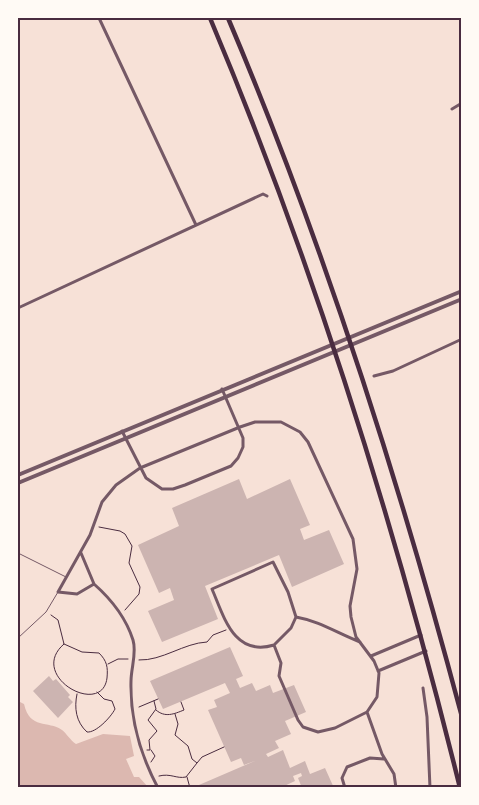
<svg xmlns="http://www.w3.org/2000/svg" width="479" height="805" viewBox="0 0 479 805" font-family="'Alegreya Sans',sans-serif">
	<rect width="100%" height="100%" fill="#f7e1d7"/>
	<path fill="#dcb8b0" d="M18 701 24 704C30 730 48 720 62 730 67 734 70 740 76 744L103 734 130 736 134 756 126 759 134 777H139L148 787H18Z"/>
	<path fill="#ccb4b1" d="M239 479 247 499 290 479 310 525 300 529 304 540 329 530 344 564 292 587 279 555 205 586 218 619 162 642 148 611 174 600 170 588 159 593 138 545 179 526 172 508Z
		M230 647 243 676 236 679 240 688 252 683 256 691 270 685 273 693 294 685 306 712 285 721 291 734 275 741 279 748 266 754 268 757 283 750 290 768 305 761 310 774 325 768 334 788H302L298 778 302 776 301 773 293 776 295 781 280 788H192L257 760 244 765 241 758 231 762 208 710 217 707 214 700 230 693 225 683 163 709 150 681Z
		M49 676 53 681 56 679 70 695 68 697 73 702 58 718 33 691Z"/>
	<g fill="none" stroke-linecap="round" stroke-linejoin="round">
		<path stroke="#4a2c40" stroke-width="1" d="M99 527 120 531 125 534 132 546 129 563 140 587 139 594 125 610
			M51 615 58 620 64 644C27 676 102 718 107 678 108 667 107 661 99 653L82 652 64 644
			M139 660C162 661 184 643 207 642L213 635 226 630
			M108 664 118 659H128
			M77 694C74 708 76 722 87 732 96 733 111 717 115 709L112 701 104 699 97 692
			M139 707 158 699
			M156 710C165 718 174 714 184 710L181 702
			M175 714 178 724 175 735 188 746 192 759 197 763 202 757 224 747
			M147 750H150L149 740 157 731 148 720 156 709 154 701
			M151 762 155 756 151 750
			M159 776C171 773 176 779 186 777L197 763
			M187 777 190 788
			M296 788 301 786"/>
		<path stroke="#755966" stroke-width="1" d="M18 553 66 577
			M18 638 46 612 58 592"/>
		<path stroke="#755966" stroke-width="3" d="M99 18 196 225
			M452 109 462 103
			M18 308 263 194 267 196
			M374 376 393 371 462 339
			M122 431 146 478 162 489H173L185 485 231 466 238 458 243 447V438L222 389
			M81 553 94 584
			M274 645 291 628 296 617
			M371 656 421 635
			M378 671 426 651
			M423 688 427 717 430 788
			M367 712 382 754 394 774 396 788
			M158 788C141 756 130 718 131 681 131 668 137 653 133 640 126 618 111 599 94 584L77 594 58 592 90 535 102 502 116 485 140 468 240 427 255 422H281L300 432 308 442 353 539 357 569 350 606 351 617 356 637 374 661 379 673 377 697 367 712 335 728 318 732 303 727 298 720 279 676 281 663 274 645C234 657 224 617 212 589L273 562 288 592 296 617C319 621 337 633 360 642
			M345 788 342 778 347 767 370 758 384 759"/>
		<path stroke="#755966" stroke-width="4" d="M18 475 462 291
			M18 483 462 299"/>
		<path stroke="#4a2c40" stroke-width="4.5" d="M210 18C315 267 395 525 460 788
			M228 18C324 244 399 480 462 717"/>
	</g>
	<rect width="479" height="805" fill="none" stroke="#fffaf5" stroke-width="38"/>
	<rect x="19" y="19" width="441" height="767" fill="none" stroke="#4a2c40" stroke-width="2"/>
</svg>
